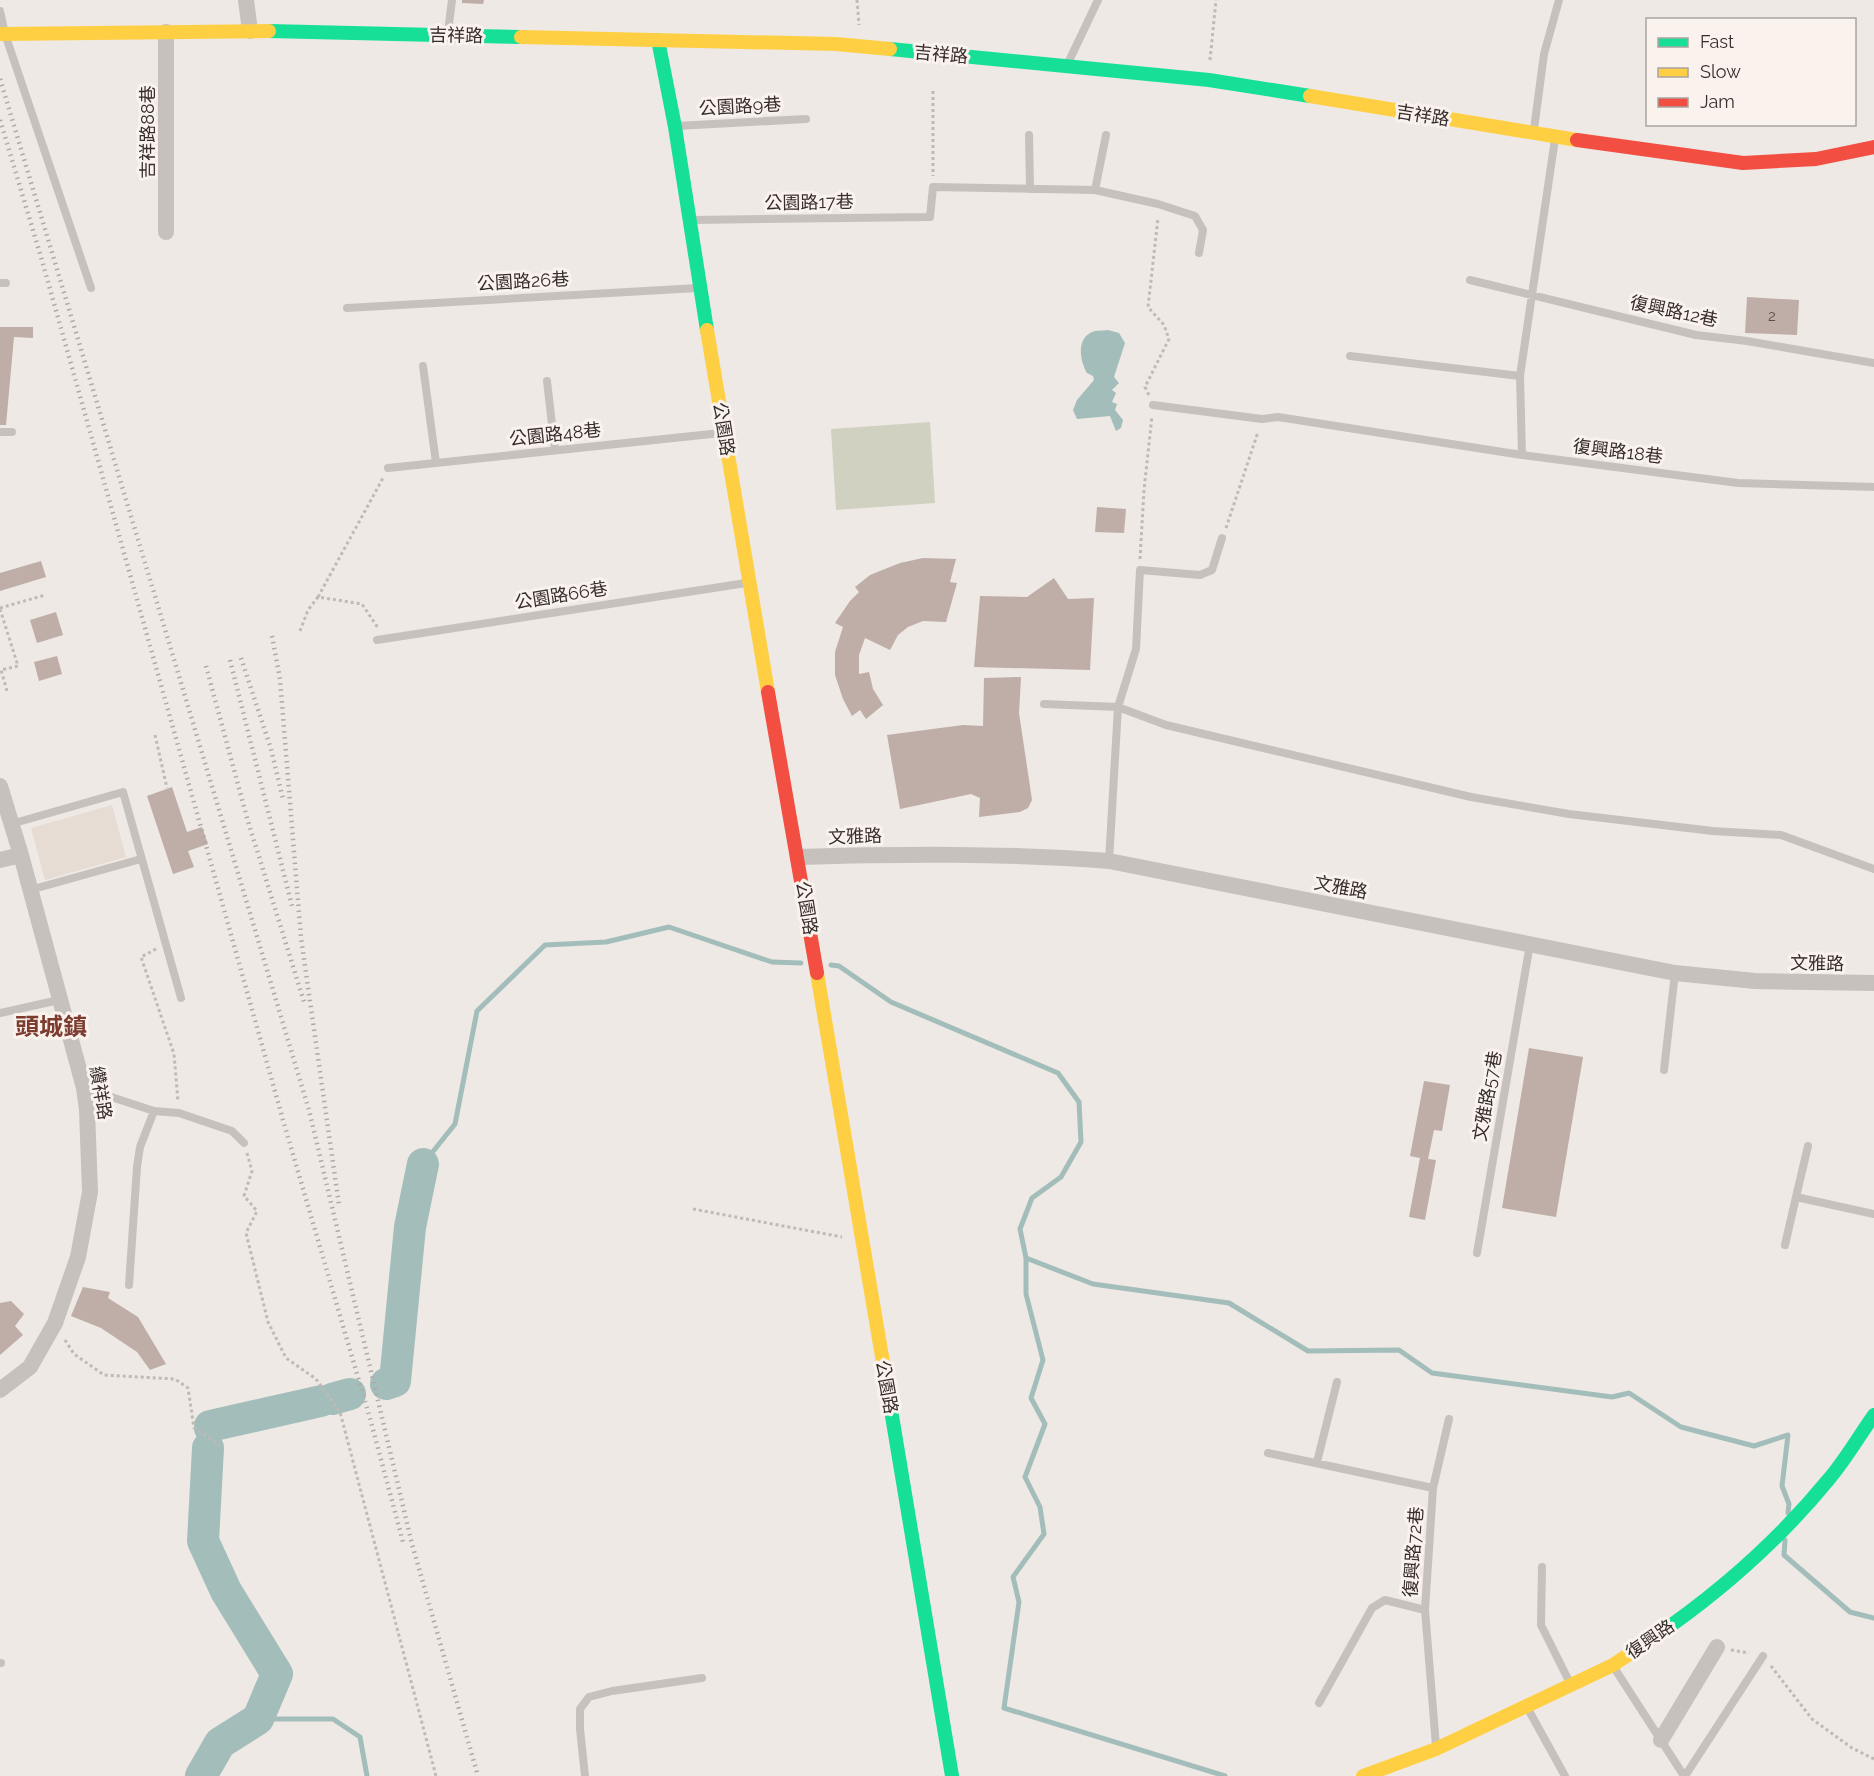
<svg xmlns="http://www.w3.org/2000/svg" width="1874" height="1776" viewBox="0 0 1874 1776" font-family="Raleway,'Noto Sans TC',sans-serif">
	<rect width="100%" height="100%" fill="#eee9e4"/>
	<path fill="#d0d1c0" d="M930 422 935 503 836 510 831 429Z"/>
	<path fill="#e6dcd3" d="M112 805 126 857 45 880 31 828Z"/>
	<path fill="#a3bdbb" d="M1108 330 1119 333 1125 343 1114 377 1119 383 1112 390 1116 393 1112 402 1117 404 1115 410 1123 420 1121 428 1116 431 1110 416 1077 419 1073 410 1077 400 1094 380 1093 376 1087 373C1080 361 1076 339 1092 332 1096 330 1103 331 1108 330Z"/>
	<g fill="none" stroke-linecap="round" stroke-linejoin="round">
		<path stroke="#a3bdbb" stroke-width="5" d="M831 965 839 966 891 1002 1058 1073 1079 1102 1081 1142 1061 1177 1032 1198 1020 1229 1026 1258 1093 1284 1229 1303 1308 1351 1399 1350 1432 1373 1612 1397 1629 1393 1681 1427 1754 1446 1788 1435 1782 1486 1789 1504 1788 1513
			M423 1164 455 1124 477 1011 545 945 606 942 669 927 772 962 801 963
			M1026 1258V1294L1043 1360 1031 1398 1045 1424 1025 1477 1040 1507 1044 1534 1013 1577 1019 1602 1004 1708 1225 1776
			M1785 1540 1784 1555 1850 1612 1874 1618
			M258 1719H333L360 1737 367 1776"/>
		<path stroke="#a3bdbb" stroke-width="32" d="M386 1384 395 1381 410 1227 423 1164
			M332 1399 350 1394
			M210 1428V1426L321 1401
			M201 1776 220 1743 258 1719 277 1674 226 1591 203 1541 208 1448"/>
	</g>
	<path fill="#bfada8" d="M462 0H484L483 4 462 3Z
		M1747 297 1799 300 1797 335 1745 333Z
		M0 327H33V338L14 337 6 425H0Z
		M1097 507 1126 509 1124 533 1095 532Z
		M923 558 956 559 950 582 957 583 946 622 923 621 908 627 898 635 890 650 865 638 859 655V674L869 672 873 689 883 705 866 719 860 710 852 716 843 699 835 675V652L843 627 835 623 850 601 859 592 855 587 870 575 900 563Z
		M41 561 46 577 0 591V573Z
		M1054 578 1068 599 1094 598 1090 670 974 667 980 596 1027 597Z
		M56 612 63 635 37 643 30 620Z
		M57 656 62 674 39 681 34 662Z
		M1021 677 1019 713 1032 800 1028 808 1020 812 979 817 980 798 971 794 900 809 887 735 963 725 983 726 984 678Z
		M172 787 187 832 202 827 208 844 188 851 194 867 173 874 147 796Z
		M1529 1048 1583 1057 1556 1217 1502 1208Z
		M1424 1081 1450 1085 1442 1131 1434 1130 1428 1159 1436 1160 1425 1220 1409 1217 1420 1158 1410 1156Z
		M83 1287 110 1292 108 1298 138 1317 166 1364 150 1370 137 1352 101 1328 71 1316Z
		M11 1301 24 1314 15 1326 23 1335 0 1355V1303Z"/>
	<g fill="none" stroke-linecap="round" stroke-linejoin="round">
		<path stroke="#c0bab6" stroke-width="3" stroke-dasharray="3 3" stroke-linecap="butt" d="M857 0 859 25
			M1210 60 1216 0
			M933 91V176
			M1149 395 1145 387 1169 339 1164 325 1148 307 1158 218
			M1226 528 1258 432
			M1140 559 1144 490 1152 416
			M318 597 383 478
			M0 608 45 595
			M0 609 18 666 1 670 7 691
			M300 631 308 610 318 597 362 604 378 628
			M155 735 167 788
			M156 949 141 957 174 1054 178 1102
			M247 1153 252 1171 244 1196 257 1211 246 1233 268 1322 286 1358 316 1379 340 1412 436 1776
			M693 1209 842 1237
			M65 1340 74 1354 104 1375 175 1379 188 1388 194 1428 220 1445
			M1731 1650 1749 1653
			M1771 1666 1812 1719 1852 1748 1874 1759"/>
		<path stroke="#c7c1bd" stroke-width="8" d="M0 11 5 34 91 288
			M448 32 452 0
			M1068 63 1098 0
			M676 126 806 119
			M1534 129 1544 54 1559 0
			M1029 135 1030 189
			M1095 190 1106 135
			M692 220 930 217 933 187 1095 190 1158 204 1195 216 1203 230 1199 253
			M1470 280 1696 335 1747 341 1874 363
			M0 283H6
			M347 308 698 288
			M1350 356 1520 376 1555 139
			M423 366 436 463
			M1520 376 1522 455
			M547 381 555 450
			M1153 405 1262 419 1278 417 1522 455 1738 483 1874 487
			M0 432H12
			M388 468 721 433
			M377 640 746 583
			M1044 704 1118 707 1136 649 1140 570 1200 575 1212 570 1222 538
			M11 824 123 792 181 998
			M1109 861 1118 707 1166 725 1471 797 1569 814 1713 831 1781 835 1874 869
			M30 890 141 859
			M0 1013 59 1000
			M1664 1070 1675 973
			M84 1088 154 1111 179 1113 232 1131 244 1143
			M1808 1146 1796 1197 1874 1214
			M1785 1245 1796 1197
			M1477 1253 1530 944
			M129 1285 137 1167 140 1147 154 1111
			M1268 1453 1433 1488 1425 1610 1436 1746
			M1317 1462 1337 1382
			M1433 1488 1449 1419
			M1542 1567 1541 1625 1570 1683
			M0 1663H1
			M1613 1666 1684 1776
			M1319 1703 1372 1608 1385 1600 1425 1610
			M1528 1709 1565 1776
			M585 1776 580 1729V1709L589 1697 612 1691 702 1678
			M1685 1776 1763 1656"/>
		<path stroke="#c7c1bd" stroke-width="16" d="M246 0 250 31
			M166 32V232
			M0 786 21 855 84 1088 87 1110 90 1192 78 1257 55 1323 30 1367 0 1390
			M798 857C902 854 1006 853 1109 861L1675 973 1755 981 1874 983
			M0 860 21 855
			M1661 1740 1717 1647"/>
		<path stroke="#16e098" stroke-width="14" d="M269 31 521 37
			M658 40 675 127 707 330
			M890 49 1209 80 1310 96
			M887 1386 952 1776
			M1653 1638C1719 1593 1779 1540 1829 1479 1846 1459 1859 1436 1874 1415"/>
		<path stroke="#ffcf43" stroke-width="14" d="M0 34 269 31
			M521 37 836 44 890 49
			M1310 96 1577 140
			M707 330 768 692
			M817 973 887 1386
			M1363 1776 1436 1749 1613 1665 1653 1638"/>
		<path stroke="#f24e42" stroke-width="14" d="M1577 140 1743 163 1816 159 1874 147
			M768 692 817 973"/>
		<path stroke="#afaaa8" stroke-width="4.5" stroke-dasharray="1.5 4.5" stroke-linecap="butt" d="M0 79 309 1110 412 1544 478 1776
			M0 120 41 257 283 1120 371 1422 403 1542
			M272 636 280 679 301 938 339 1205
			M241 658 271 749 283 799
			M230 660 292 906
			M206 666 247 818 305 1005"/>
	</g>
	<g text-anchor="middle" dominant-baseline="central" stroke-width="6" stroke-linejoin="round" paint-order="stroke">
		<g font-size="15" fill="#594e4b">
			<text x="1772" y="316">2</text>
		</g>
		<g font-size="18" fill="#372e2c" stroke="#f9f2ed">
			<text transform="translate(456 35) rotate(1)">吉祥路</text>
			<text transform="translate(941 54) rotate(5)">吉祥路</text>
			<text transform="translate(740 106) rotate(-3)">公園路9巷</text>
			<text transform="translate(1423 115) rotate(9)">吉祥路</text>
			<text transform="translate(147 132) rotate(-90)">吉祥路88巷</text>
			<text transform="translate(809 202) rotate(-1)">公園路17巷</text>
			<text transform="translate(523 281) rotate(-3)">公園路26巷</text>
			<text transform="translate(1674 311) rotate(12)">復興路12巷</text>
			<text transform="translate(724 429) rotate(81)">公園路</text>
			<text transform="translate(555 434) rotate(-6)">公園路48巷</text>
			<text transform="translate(1618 451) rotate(7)">復興路18巷</text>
			<text transform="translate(561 595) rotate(-9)">公園路66巷</text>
			<text transform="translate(855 836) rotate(-2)">文雅路</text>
			<text transform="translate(1341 887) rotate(11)">文雅路</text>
			<text transform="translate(807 908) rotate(81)">公園路</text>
			<text transform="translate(1817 963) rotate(1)">文雅路</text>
			<text transform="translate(101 1093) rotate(80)">纘祥路</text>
			<text transform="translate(1487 1096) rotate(-80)">文雅路57巷</text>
			<text transform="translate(887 1387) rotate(80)">公園路</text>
			<text transform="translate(1413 1552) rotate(-86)">復興路72巷</text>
			<text transform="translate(1650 1639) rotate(-35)">復興路</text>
		</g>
		<g font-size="24" font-weight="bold" fill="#7c3b2e" stroke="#f9f2ed">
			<text x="51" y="1026">頭城鎮</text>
		</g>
	</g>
	<rect x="1646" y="18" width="210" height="108" fill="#f9f2ed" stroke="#aba4a0" stroke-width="1.5"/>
	<rect x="1658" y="38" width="30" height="9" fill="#16e098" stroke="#aba4a0" stroke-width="1.5"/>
	<text x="1700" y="48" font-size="18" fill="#372e2c">Fast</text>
	<rect x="1658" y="68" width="30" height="9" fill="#ffcf43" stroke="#aba4a0" stroke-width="1.5"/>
	<text x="1700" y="78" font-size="18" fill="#372e2c">Slow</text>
	<rect x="1658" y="98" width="30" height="9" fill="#f24e42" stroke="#aba4a0" stroke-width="1.5"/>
	<text x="1700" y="108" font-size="18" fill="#372e2c">Jam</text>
</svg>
